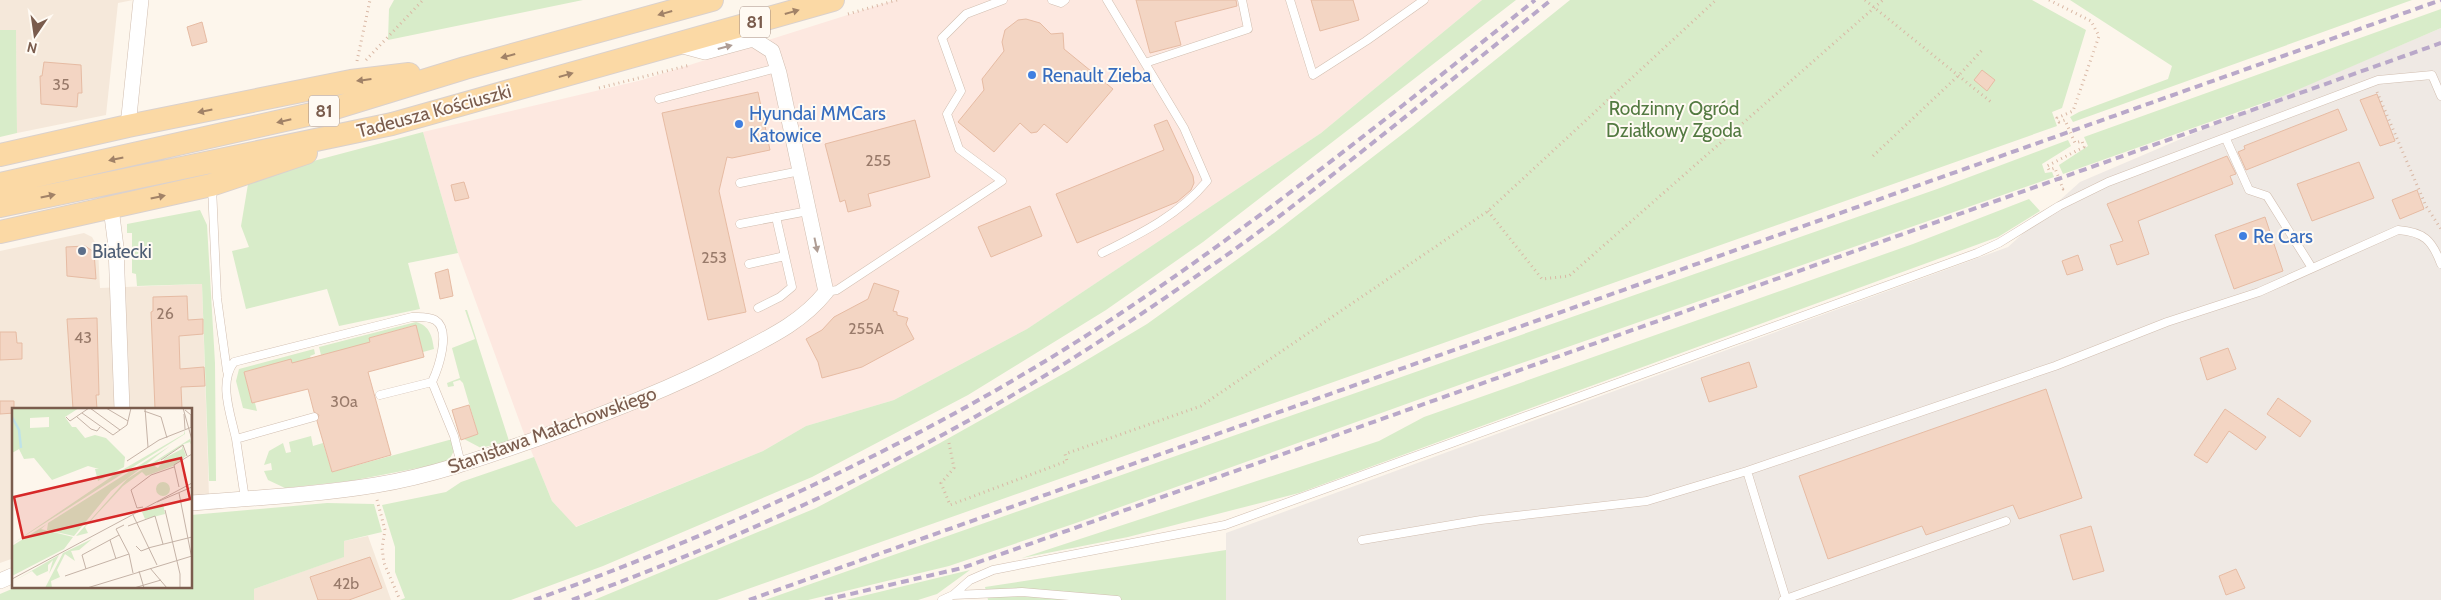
<svg xmlns="http://www.w3.org/2000/svg" width="2441" height="600" viewBox="0 0 2441 600" font-family="Cabin,sans-serif">
	<rect width="100%" height="100%" fill="#fdf6ec"/>
	<path fill="#f5e8da" d="M0 0H133L118 3 106 115 17 133 16 31 0 30Z
		M84 233 92 237 98 248 100 288 202 284 209 496 191 497V409H14V558L0 563V251Z
		M368 536 391 600H254V589L343 557 344 541Z"/>
	<path fill="#fde8e0" d="M895 0H1482L1321 133 1027 329 894 400 806 426 763 451 575 527 552 501 523 431 458 253 423 132 642 80Z"/>
	<path fill="#efe9e4" d="M2441 28V600H1226V533L2008 247 2080 182Z"/>
	<path fill="#d8ecc9" d="M394 0H583L388 40 389 9Z
		M1482 0H1516L1203 242 1106 310 968 395 812 477 603 566 511 600H400L405 598 395 572V547L382 505 446 492 461 482 534 457 552 501 576 527 763 451 806 426 894 400 1027 329 1321 133Z
		M1570 0H2032L2086 30 2062 108 2052 112 2057 126 717 600H594L816 508 940 443 1070 370 1147 324 1274 233 1413 126Z
		M2070 0H2412L2073 122 2070 117 2079 112 2168 79 2172 66Z
		M2441 9V28L2283 96 2063 174 2059 165 2088 146 2084 137Z
		M0 30H16L17 133 0 137Z
		M423 132 458 253 408 263 420 309 339 326 327 289 246 309 232 251 249 247 241 226 249 178Z
		M2068 140 2071 146 2042 164 2045 173 2052 172 2054 177 1473 380 1076 523 949 566 808 600H765L1940 188Z
		M2029 199 2040 211 1998 237 1299 493 1128 537 1022 558 1379 441 1424 417 1913 244Z
		M200 210 207 225 215 363 216 481H209L202 284 137 286 136 274 132 273V233H127V224Z
		M465 310H467L509 441 481 448 464 439 478 434 463 383 460 380 453 382 454 386 448 387 447 383 460 378 452 348 475 339Z
		M416 322C430 326 432 336 434 349L423 352 415 325 369 338 370 344 321 355 319 347Z
		M314 349 315 354 310 356 311 358 292 365 291 360 244 372 252 403H255L257 411 243 408 236 381 239 369Z
		M311 436 313 446 323 443 332 472 449 440H452L455 449 449 460 439 464 350 481 285 488 268 480 264 471 272 470 271 463 264 465 269 451 283 443 286 453 291 452 289 442Z
		M327 503 374 504 382 532 344 541V557L254 589V600H0V594L19 586H191V515Z
		M1226 550V600H988L985 587Z
		M970 570 937 594 918 600H846Z"/>
	<path fill="#f3d5c3" stroke="#e6bba3" d="M1136 0H1236L1237 6 1175 22 1181 45 1150 53Z
		M1311 0H1353L1359 20 1320 31Z
		M1026 19 1040 23 1051 34 1063 33 1064 49 1113 89 1067 143 1044 124 1037 132 1031 133 1020 123 994 152 958 122 984 90 982 79 1004 51 1002 42 1005 30 1018 20Z
		M202 22 207 42 192 46 187 27Z
		M44 62 81 65 82 93H78L77 107 41 104 40 76H42Z
		M1982 70 1995 80 1987 91 1974 80Z
		M758 92 770 150 732 158 727 157 719 191 746 312 708 320 662 113Z
		M2377 94 2395 141 2380 146 2360 100Z
		M2338 109 2347 130 2246 170 2238 152 2245 149 2244 146Z
		M915 120 930 177 868 194 871 206 848 212 845 200 840 202 825 144Z
		M1167 120 1193 176 1194 183 1191 190 1177 202 1077 243 1056 194 1164 150 1154 125Z
		M2227 156 2236 174 2230 176 2233 184 2138 221 2149 254 2117 265 2110 245 2123 241 2107 204Z
		M2359 162 2374 198 2312 221 2297 184Z
		M464 182 469 198 455 201 451 185Z
		M2417 190 2424 209 2400 219 2392 200Z
		M1030 206 1042 236 991 257 978 227Z
		M2265 217 2283 271 2234 289 2215 235Z
		M85 246 94 252 96 279 67 276 66 247Z
		M2078 255 2083 270 2067 275 2062 261Z
		M448 269 453 296 440 299 435 273Z
		M874 283 899 291 893 311 897 312V315L908 318 906 324 914 339 862 367 822 378 818 362 806 339 822 330 834 317 868 299Z
		M187 296 188 320 203 319V334L179 336 180 369 204 367 205 386 181 387 182 409H155L151 312 153 311V297Z
		M97 318 99 395H96L97 409H73L67 319Z
		M416 325 424 357 368 372 391 455 332 472 317 421 319 415 314 412 308 389 252 403 244 372 291 359 292 363 370 342 369 338Z
		M0 332H16L17 343H22V359L0 360Z
		M2228 348 2236 369 2207 380 2200 358Z
		M1749 362 1757 387 1709 402 1701 378Z
		M2046 389 2082 498 2019 519 2013 505 1926 535 1922 526 1828 559 1799 476Z
		M2278 398 2311 421 2300 437 2267 414Z
		M0 401H14V413L0 414Z
		M469 405 478 434 461 440 452 410Z
		M2225 409 2266 437 2256 450 2229 431 2207 463 2194 455Z
		M2091 526 2104 571 2073 580 2060 535Z
		M370 557 382 588 349 600H318L310 577Z
		M2236 569 2245 588 2226 595 2219 576Z"/>
	<g fill="none" stroke-linecap="round" stroke-linejoin="round">
		<g stroke="#d1beb0" stroke-width="9">
			<path id="lane" d="M1052 0 1061 3 1065 0
				M1290 0 1313 75 1366 41 1424 0
				M1145 63 1248 29 1242 0
				M659 99 777 68
				M2226 139 2249 190 2267 196 2312 268
				M740 183 800 171
				M212 187 217 298 227 371
				M740 224 808 211
				M1102 253C1140 234 1179 215 1207 181L1184 128 1107 0
				M749 264 785 256
				M826 292 837 290 1002 181 959 149 947 114 961 91 942 38 966 14 1003 0
				M758 308 780 297 792 287 776 217
				M432 382 454 436 461 464
				M236 439C231 415 218 383 234 362L412 317C419 317 428 316 435 320 452 330 438 369 432 382L380 395
				M245 499 236 439 314 417
				M1362 540 1481 520 1647 501 1747 471
				M953 595 1022 592 1117 600
				M1786 599 1747 471 2055 366 2167 322 2259 292 2398 230C2424 232 2432 240 2441 264
				M942 600 953 595 970 580 993 570 1225 525 1977 253 1999 243 2059 206 2108 182 2378 80 2432 75 2441 96
				M1783 600 2006 521"/>
		</g>
		<g stroke="#d1beb0" stroke-width="16">
			<path id="street" d="M128 126 141 0
				M111 208 116 247 122 409
				M191 503C253 498 315 495 376 485 432 476 485 457 539 438 606 413 673 388 737 354 770 337 802 322 826 292L779 73 772 51 753 39 705 52 679 45
				M0 581 14 575"/>
		</g>
		<g stroke="#dad1cd" stroke-width="24">
			<path id="primary" d="M0 155 128 126 351 81 409 74
				M0 184 325 111 465 68 712 0
				M0 206 392 124 833 0
				M0 232 211 185 306 153"/>
		</g>
		<path stroke="#d9b8a5" stroke-width="3" stroke-dasharray="1 4" stroke-linecap="butt" d="M1865 0 1991 102
			M2049 0 2091 21 2099 36 2073 111 2057 118 2059 122 2065 120 2075 143 2082 141 2084 147 2047 166 2049 170 2055 168 2063 189 2065 188
			M848 14 897 0
			M366 60 423 0
			M357 61 370 0
			M599 88 690 65
			M2377 92 2426 206 2441 229
			M1873 156 1959 75 1984 48
			M1488 211 1542 279 1569 276 1883 0
			M949 443 954 468 941 483 950 505 1067 461 1065 454 1201 406 1488 211 1716 0
			M377 500 385 530 382 548 384 563 400 600"/>
		<use href="#lane" stroke="#fff" stroke-width="8"/>
		<use href="#street" stroke="#fff" stroke-width="15"/>
		<use href="#primary" stroke="#fbd9a5" stroke-width="22"/>
		<path stroke="#b9a8c9" stroke-width="4" stroke-dasharray="8 5" stroke-linecap="butt" d="M534 600C739 526 939 434 1121 313 1265 217 1400 108 1535 0
			M572 600C695 555 817 503 933 440 1028 389 1120 330 1208 268 1264 230 1317 187 1370 145 1430 97 1491 49 1551 0
			M749 600 2441 0
			M825 600 962 568 2441 43"/>
	</g>
	<defs><path id="oneway-solid" d="M-6-.8H1V-3.2L6.5 0L1 3.2V.8H-6Z" transform="scale(1.25)"/></defs>
	<g fill="#a18267">
		<use href="#oneway-solid" transform="translate(792 12) rotate(-16)"/>
		<use href="#oneway-solid" transform="translate(665 13) rotate(164)"/>
		<use href="#oneway-solid" transform="translate(508 56) rotate(165)"/>
		<use href="#oneway-solid" transform="translate(566 75) rotate(-16)"/>
		<use href="#oneway-solid" transform="translate(364 80) rotate(173)"/>
		<use href="#oneway-solid" transform="translate(205 111) rotate(169)"/>
		<use href="#oneway-solid" transform="translate(284 121) rotate(167)"/>
		<use href="#oneway-solid" transform="translate(116 159) rotate(168)"/>
		<use href="#oneway-solid" transform="translate(48 196) rotate(-12)"/>
		<use href="#oneway-solid" transform="translate(158 197) rotate(-12)"/>
	</g>
	<g fill="#af9d94">
		<use href="#oneway-solid" transform="translate(725 47) rotate(-15)"/>
		<use href="#oneway-solid" transform="translate(816 245) rotate(78)"/>
	</g>
	<g fill="#3f7fe0" stroke="#fffaf3" stroke-width="2">
		<circle cx="1032" cy="75" r="5"/>
		<circle cx="739" cy="124" r="5"/>
		<circle cx="2243" cy="236" r="5"/>
	</g>
	<circle fill="#5c6f8a" stroke="#fffaf3" stroke-width="2" cx="82" cy="251" r="5"/>
	<g text-anchor="middle" dominant-baseline="central" stroke-width="4" stroke-linejoin="round" paint-order="stroke">
		<g font-size="16" fill="#987a6a">
			<text x="61" y="84">35</text>
			<text x="878" y="160">255</text>
			<text x="714" y="257">253</text>
			<text x="165" y="313">26</text>
			<text x="866" y="328">255A</text>
			<text x="83" y="337">43</text>
			<text x="344" y="401">30a</text>
			<text x="346" y="583">42b</text>
		</g>
		<g fill="#fffaf3" stroke="#a28b7f" stroke-width="1">
			<rect x="740" y="6.5" width="30" height="31" rx="4"/>
			<rect x="309" y="95.5" width="30" height="31" rx="4"/>
		</g>
		<g font-size="18" font-weight="bold" fill="#7a5c4d">
			<text x="755" y="22">81</text>
			<text x="324" y="111">81</text>
		</g>
		<g font-size="19" fill="#366cbe" stroke="#fffaf3" text-anchor="start">
			<text x="1042" y="75">Renault Zieba</text>
			<text x="749" y="113">Hyundai MMCars<tspan x="749" dy="22">Katowice</tspan></text>
			<text x="2253" y="236">Re Cars</text>
		</g>
		<g font-size="19" fill="#537a41" stroke="#fffaf3">
			<text x="1674" y="108">Rodzinny Ogród<tspan x="1674" dy="22">Działkowy Zgoda</tspan></text>
		</g>
		<g font-size="19" fill="#7a5c4d" stroke="#fffaf3">
			<text transform="translate(434 111) rotate(-15)">Tadeusza Kościuszki</text>
			<text transform="translate(552 430) rotate(-20)">Stanisława Małachowskiego</text>
		</g>
		<g font-size="19" fill="#4e5e75" stroke="#fffaf3" text-anchor="start">
			<text x="92" y="251">Białecki</text>
		</g>
	</g>
	<g transform="translate(12 408)">
		<rect width="180" height="180" fill="#fdf6ec"/>
		<path d="M4 0H67L53 9 60 19H64L73 30 83 27 94 30 113 49 112 59 86 73 83 61H87L76 58 40 72 22 50 12 51 7 41 0 45V2ZM37 9V19L18 20V10ZM172 22 173 26 0 136 105 65 172 26ZM178 31 180 39 178 34 172 36 141 57 146 60 153 50 170 41V37L174 48 161 58 134 68 130 64 111 78 73 119 76 125 64 128 115 71ZM158 38 99 83 62 128 35 122 36 115ZM144 81a7 7 0 1 1 14 0a7 7 0 1 1-14 0ZM151 95 153 106 133 111 130 104ZM35 116 29 121 61 129 52 141 0 168V138ZM80 131 67 142 59 143 63 153 53 146 45 162 48 169 39 173 40 180H33L51 145ZM47 147 37 166 41 152 36 157V163L25 168 20 163 0 174Z" fill="#d8ecc9" fill-rule="evenodd"/>
		<path fill="none" stroke="#bfe3e8" stroke-width="2.5" d="M0 9 7 22 9 40"/>
		<path fill="none" stroke="#c5b3a7" stroke-width="1" d="M78 0 108 22M94 0 116 13M133 0 136 39M171 0 180 32M173 2 179 7V20M132 3 149 9 155 30M70 5 101 27 115 17 119 0M172 6 173 21M54 9 58 13 77 0M65 9 79 21 85 23 88 19M149 52 171 37 175 48M115 53 147 32 180 19M167 79 162 57 180 46M167 85 180 151M145 94 180 79M131 99 125 100 119 82 139 67 162 59M153 102 168 166V180M121 107 145 157M112 117 104 121 117 146 121 165M116 118 143 108 151 136M98 132 104 151M124 138 129 143 137 140M136 140 180 129M138 160 155 180M74 161 70 147 107 127M127 163 132 180M53 168 117 146M0 171 180 75M75 180 180 148M122 180 149 172"/>
		<path fill="#d62828" fill-opacity="0.15" stroke="#d62828" stroke-width="2.5" d="M169 50 178 91 11 130 2 89Z"/>
		<rect width="180" height="180" fill="none" stroke="#7a5c4d" stroke-width="2.5"/>
	</g>
	<g transform="translate(35 35) rotate(193)" stroke="#fffaf3" stroke-width="4" paint-order="stroke">
	<path d="M0-4L9 19L0 12L-9 19Z" fill="#7a5c4d"/>
	<text y="-8" font-size="14" font-weight="bold" text-anchor="middle" fill="#7a5c4d">N</text>
	</g>
</svg>
